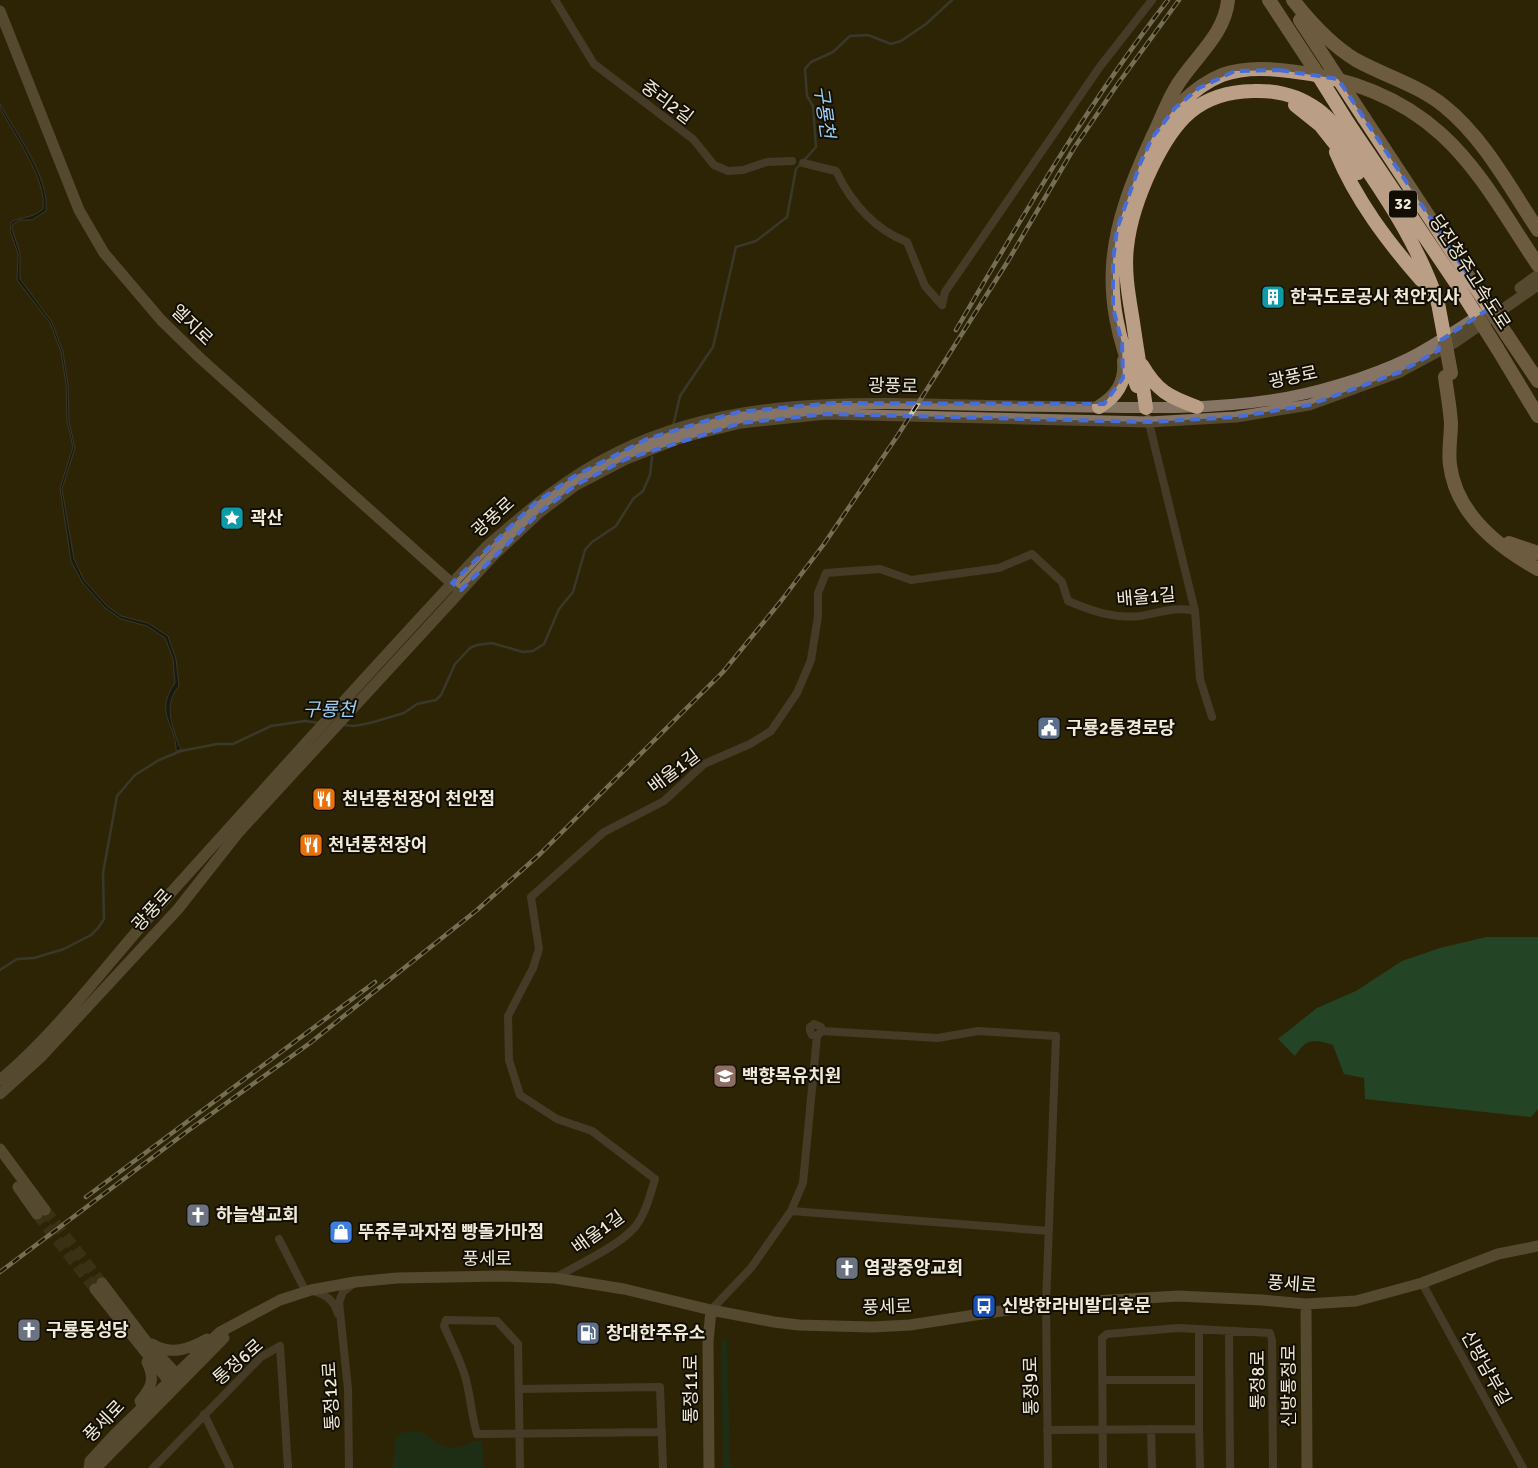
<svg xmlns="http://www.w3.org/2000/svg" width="1538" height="1468" viewBox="0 0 1538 1468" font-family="Signika,'Noto Sans KR',sans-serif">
	<rect width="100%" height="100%" fill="#2e2406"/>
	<path fill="#0d3a28" d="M727 1338 730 1468H723L721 1342Z
		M416 1431C430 1434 437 1447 452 1448 463 1448 471 1440 482 1441L484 1468H393L395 1438 402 1433Z"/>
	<path fill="#176e4d" d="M1486 937H1538V1109L1531 1117 1365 1099 1364 1078 1344 1074 1333 1045C1313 1039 1307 1038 1295 1056L1278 1039 1317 1008 1356 991 1402 961 1440 948Z"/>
	<path fill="#000e1b" stroke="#485054" d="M0 104C16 133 50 178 46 211L32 220H20L13 224 12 229 20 253V279L52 322 63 352 68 384 69 421 75 448 62 489 74 559 84 580 107 606 121 616 148 623 168 636 176 659 179 686C163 705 172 724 179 746L182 749 176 751C177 725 153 713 175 683L173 659 165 638 147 626 121 619 105 608 82 582 71 561 60 488 73 447 67 421 66 384 61 352 50 323 17 280 18 254 10 231 11 222C25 215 29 220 43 209 47 180 14 134 0 108Z"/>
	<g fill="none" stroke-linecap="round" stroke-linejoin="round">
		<path stroke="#485054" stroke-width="2.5" d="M673 426 680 396 713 347 736 247 756 241 787 217 796 169 816 147 813 106 807 96 805 69 811 62 833 52 850 36 868 35 891 44 901 41 926 24 952 0
			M341 725 354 726 370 723 404 713 417 704 436 700 441 695 455 664 470 648 477 645 492 643 523 652 533 651 544 644 559 609 573 592 585 550 592 542 616 526 633 499 643 491 650 475 652 457
			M0 970 17 959 34 958 64 949 91 935 98 928 104 919 103 873 117 796 135 775 159 760 181 751 217 744H233L271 726 305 721 319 723"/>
		<path stroke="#4b4226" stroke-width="11" stroke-dasharray="11 5.5" stroke-linecap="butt" d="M45 1210 102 1283
			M37 1214 95 1289"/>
		<path stroke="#64584f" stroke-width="8" d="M555 0 594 64 693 139 714 165 728 171 743 170 767 162 792 161
			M803 163 836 171C851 202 874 229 907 242L925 286 942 305
			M942 305 945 292 1099 68 1152 0
			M1148 419 1195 611
			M822 1031 938 1038 978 1031 1056 1036 1046 1304 1048 1468
			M791 1211 1049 1231
			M279 1239 306 1292
			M555 1278C577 1265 617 1247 634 1228 645 1216 650 1195 655 1179L592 1131 557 1119 520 1095 509 1060 508 1016 533 968 539 949 531 897 604 832 664 801 704 764 750 744 771 731 797 693 811 660 818 616V593L826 573 880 569 911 580 999 568 1032 554 1062 582 1068 601C1092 611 1114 619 1140 616 1159 613 1176 606 1195 611L1200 679 1212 717
			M1422 1283 1523 1468
			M313 1291C327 1295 334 1301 338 1314
			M711 1310 751 1268 791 1211 803 1183 817 1036 822 1031 821 1027 814 1024 810 1027V1031L812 1035 817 1036
			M1199 1330V1429
			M1229 1331 1230 1468
			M1102 1380H1199
			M519 1389 660 1387 663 1468
			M204 1414 230 1468
			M1151 1429 1152 1468
			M1047 1430 1199 1429 1200 1468
			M153 1468 261 1357 280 1346 288 1468
			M349 1468 348 1389 339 1302 343 1292 353 1284
			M520 1468 518 1344 497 1321 446 1320 444 1326C452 1345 463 1364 467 1384 471 1401 472 1417 477 1434L662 1432
			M1103 1468 1102 1338 1107 1334 1178 1328 1270 1333 1272 1340 1273 1468"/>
		<path stroke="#867565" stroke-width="11" d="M0 11 79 210 104 253 161 320 200 358 457 588
			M1520 288 1538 275
			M0 1080C60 1029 106 965 158 907 266 787 375 665 486 547 527 511 567 477 616 453 713 404 821 402 927 404 982 406 1038 406 1094 407 1152 408 1212 409 1271 400 1314 394 1370 377 1409 358 1440 342 1468 322 1496 304
			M0 1094 41 1057 178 909 238 833 493 556 540 512 576 485 626 459 680 438 741 423 826 414 1149 422 1236 417 1309 405 1400 372 1454 343 1538 285
			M0 1149 45 1210
			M18 1187 37 1214
			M102 1283 146 1341 181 1379
			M95 1289 172 1385
			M1306 1304 1307 1468
			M152 1344C171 1356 189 1349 207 1339
			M140 1401C152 1387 155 1379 147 1362
			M89 1468 90 1461 115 1434 220 1332 280 1300 311 1290 355 1282 397 1278 502 1276 555 1278 624 1289 711 1310 774 1322 799 1325 872 1327 910 1325 1046 1304 1178 1296 1262 1300 1306 1304 1356 1301 1422 1283 1498 1254 1538 1246
			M96 1468 224 1338
			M709 1468 708 1342 711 1310"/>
		<path stroke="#ba9e86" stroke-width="14" d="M1269 0 1313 67
			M1293 0C1311 23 1331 45 1356 60 1385 76 1418 85 1444 106 1484 138 1510 188 1538 230
			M1300 20 1328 63
			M1295 105 1320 125 1358 173
			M1364 118 1468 276
			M1348 123 1458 286
			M1152 138C1171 113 1192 87 1222 75 1243 67 1267 68 1289 71 1346 77 1398 95 1441 134 1481 170 1508 221 1538 265
			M1336 152C1356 200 1387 241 1421 280
			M1507 335 1538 381
			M1497 348 1538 416
			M1142 365C1157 391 1169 397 1197 407
			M1445 377C1447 392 1450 408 1451 423 1451 437 1448 451 1450 465 1456 513 1498 547 1538 569
			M1137 386C1097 289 1109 231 1152 138 1161 120 1167 101 1178 84 1196 56 1225 34 1228 0
			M1099 407C1117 396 1126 382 1124 361
			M1146 408C1142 379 1137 350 1133 322 1129 297 1124 272 1127 247 1130 219 1140 192 1152 167 1174 121 1198 92 1253 91 1276 90 1298 95 1317 109 1334 121 1347 141 1359 158 1391 204 1420 250 1438 303
			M1509 543 1538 553"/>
		<g stroke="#cec8b4" stroke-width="4.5">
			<path id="rail" d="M956 330C1022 217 1088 103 1168 0
				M86 1197 375 982
				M0 1272 189 1130 310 1043 477 910 540 854 723 672 781 601 824 544 898 435 1008 261 1074 148 1117 85 1179 0"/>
		</g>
		<use href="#rail" stroke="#120e04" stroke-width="2.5" stroke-dasharray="8" stroke-linecap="butt"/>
		<path stroke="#ba9e86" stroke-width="14" d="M1328 63 1364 118
			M1313 67 1348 123
			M1468 276 1507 335
			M1458 286 1497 348
			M1438 303 1451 373"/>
	</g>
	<path d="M0 0H1538V1468H0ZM1279 70 1338 79 1490 308 1438 342 1439 350 1400 372 1309 405 1236 417 1149 422 826 414 741 423 626 459 576 485 540 512 461 590 452 583 535 503 573 477 647 439 709 420 739 412 833 403 1104 404 1123 378 1122 343 1113 308V261L1117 229 1140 164 1152 138 1175 108 1199 88 1235 71Z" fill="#2e2406" fill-opacity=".55" fill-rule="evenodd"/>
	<path fill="none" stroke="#476dd8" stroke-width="4" stroke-dasharray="10 6" stroke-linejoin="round" d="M1279 70 1338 79 1490 308 1438 342 1439 350 1400 372 1309 405 1236 417 1149 422 826 414 741 423 626 459 576 485 540 512 461 590 452 583 535 503 573 477 647 439 709 420 739 412 833 403 1104 404 1123 378 1122 343 1113 308V261L1117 229 1140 164 1152 138 1175 108 1199 88 1235 71Z"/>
	<defs>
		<g id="building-square" transform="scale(1.25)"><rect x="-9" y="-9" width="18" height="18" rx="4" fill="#0f9aa8" stroke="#120e04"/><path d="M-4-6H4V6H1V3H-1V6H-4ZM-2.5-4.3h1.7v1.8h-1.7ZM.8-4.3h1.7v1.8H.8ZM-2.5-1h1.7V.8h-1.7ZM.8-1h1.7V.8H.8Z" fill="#fff"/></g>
		<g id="sight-square" transform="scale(1.25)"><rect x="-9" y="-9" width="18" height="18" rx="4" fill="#0f9aa8" stroke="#120e04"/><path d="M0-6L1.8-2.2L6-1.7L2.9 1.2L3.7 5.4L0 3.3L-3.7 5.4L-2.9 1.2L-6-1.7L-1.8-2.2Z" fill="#fff"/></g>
		<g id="civic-square" transform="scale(1.25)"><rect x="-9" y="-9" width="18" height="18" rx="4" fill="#5c6f8a" stroke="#120e04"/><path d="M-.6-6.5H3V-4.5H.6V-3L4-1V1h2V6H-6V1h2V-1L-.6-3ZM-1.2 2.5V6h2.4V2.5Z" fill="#fff"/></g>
		<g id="restaurant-square" transform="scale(1.25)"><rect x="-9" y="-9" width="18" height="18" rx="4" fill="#e8710a" stroke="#120e04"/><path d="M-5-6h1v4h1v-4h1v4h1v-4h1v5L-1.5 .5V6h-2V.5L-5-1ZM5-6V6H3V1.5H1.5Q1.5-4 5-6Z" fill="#fff"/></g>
		<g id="school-square" transform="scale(1.25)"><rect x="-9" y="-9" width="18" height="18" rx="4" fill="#8d6e63" stroke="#120e04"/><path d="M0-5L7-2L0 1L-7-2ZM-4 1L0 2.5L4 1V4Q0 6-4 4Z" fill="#fff"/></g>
		<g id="church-square" transform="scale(1.25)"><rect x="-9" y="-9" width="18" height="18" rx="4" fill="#6b7280" stroke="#120e04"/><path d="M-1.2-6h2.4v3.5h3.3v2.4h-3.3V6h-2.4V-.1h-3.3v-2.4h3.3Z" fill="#fff"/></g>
		<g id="shop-square" transform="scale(1.25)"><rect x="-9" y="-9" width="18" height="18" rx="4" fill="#3f7fe0" stroke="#120e04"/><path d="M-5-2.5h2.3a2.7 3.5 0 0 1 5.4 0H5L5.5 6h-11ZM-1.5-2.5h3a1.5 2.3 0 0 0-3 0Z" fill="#fff"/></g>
		<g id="bus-square" transform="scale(1.25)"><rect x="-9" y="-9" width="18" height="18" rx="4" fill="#1a4fb4" stroke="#120e04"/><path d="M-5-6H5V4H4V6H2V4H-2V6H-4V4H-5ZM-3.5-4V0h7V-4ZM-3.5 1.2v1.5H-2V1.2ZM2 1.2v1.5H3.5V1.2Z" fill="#fff"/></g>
		<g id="fuel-square" transform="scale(1.25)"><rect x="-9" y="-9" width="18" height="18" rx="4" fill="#5c6f8a" stroke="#120e04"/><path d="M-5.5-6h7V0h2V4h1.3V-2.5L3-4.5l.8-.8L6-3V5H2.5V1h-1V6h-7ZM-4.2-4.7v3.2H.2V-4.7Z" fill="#fff"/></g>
	</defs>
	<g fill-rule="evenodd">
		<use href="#building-square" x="1273" y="297"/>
		<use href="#sight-square" x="232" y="518"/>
		<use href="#civic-square" x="1049" y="728"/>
		<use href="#restaurant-square" x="324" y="799"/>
		<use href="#restaurant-square" x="311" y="845"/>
		<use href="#school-square" x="725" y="1076"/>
		<use href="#church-square" x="198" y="1215"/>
		<use href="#shop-square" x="341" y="1232"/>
		<use href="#church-square" x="847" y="1268"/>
		<use href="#bus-square" x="984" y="1306"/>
		<use href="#church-square" x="29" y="1330"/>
		<use href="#fuel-square" x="588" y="1333"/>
	</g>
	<g text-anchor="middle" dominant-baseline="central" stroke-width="4" stroke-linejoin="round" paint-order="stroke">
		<rect fill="#120e04" stroke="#ada798" stroke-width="1" x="1389" y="190.5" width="28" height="27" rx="4"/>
		<g font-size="16" font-weight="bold" fill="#efe9d8">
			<text x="1403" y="204">32</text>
		</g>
		<g font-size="18" fill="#efe9d8" stroke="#120e04">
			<text transform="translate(667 102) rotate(37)">중리2길</text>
			<text transform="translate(1470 272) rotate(57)">당진청주고속도로</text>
			<text transform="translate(192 325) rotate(44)">엘지로</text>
			<text transform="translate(1293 377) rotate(-12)">광풍로</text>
			<text transform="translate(893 386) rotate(1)">광풍로</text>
			<text transform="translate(493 517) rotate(-42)">광풍로</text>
			<text transform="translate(1146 597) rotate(-5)">배울1길</text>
			<text transform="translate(674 771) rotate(-37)">배울1길</text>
			<text transform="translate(152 910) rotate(-48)">광풍로</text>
			<text transform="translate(598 1232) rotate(-36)">배울1길</text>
			<text x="487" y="1259">풍세로</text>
			<text transform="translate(1292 1284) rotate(4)">풍세로</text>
			<text transform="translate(887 1307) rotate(-2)">풍세로</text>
			<text transform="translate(238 1362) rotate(-41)">통정6로</text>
			<text transform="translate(1486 1368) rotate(61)">신방남부길</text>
			<text transform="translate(1258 1380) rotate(-90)">통정8로</text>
			<text transform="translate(1031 1386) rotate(-91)">통정9로</text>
			<text transform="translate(1289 1386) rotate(-90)">신방통정로</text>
			<text transform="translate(691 1389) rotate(-90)">통정11로</text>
			<text transform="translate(331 1396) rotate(-93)">통정12로</text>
			<text transform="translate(104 1421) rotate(-46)">풍세로</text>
		</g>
		<g font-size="18" font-weight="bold" fill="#efe9d8" stroke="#120e04" text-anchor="start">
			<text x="1290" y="297">한국도로공사 천안지사</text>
			<text x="250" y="518">곽산</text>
			<text x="1066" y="728">구룡2통경로당</text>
			<text x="342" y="799">천년풍천장어 천안점</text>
			<text x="328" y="845">천년풍천장어</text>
			<text x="742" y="1076">백향목유치원</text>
			<text x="216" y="1215">하늘샘교회</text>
			<text x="358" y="1232">뚜쥬루과자점 빵돌가마점</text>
			<text x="864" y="1268">염광중앙교회</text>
			<text x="1002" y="1306">신방한라비발디후문</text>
			<text x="46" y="1330">구룡동성당</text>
			<text x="606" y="1333">창대한주유소</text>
		</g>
		<g font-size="19" font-style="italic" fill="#9ccdf5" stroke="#120e04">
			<text transform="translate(824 112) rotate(82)">구룡천</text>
			<text x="329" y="710">구룡천</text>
		</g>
	</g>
</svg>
